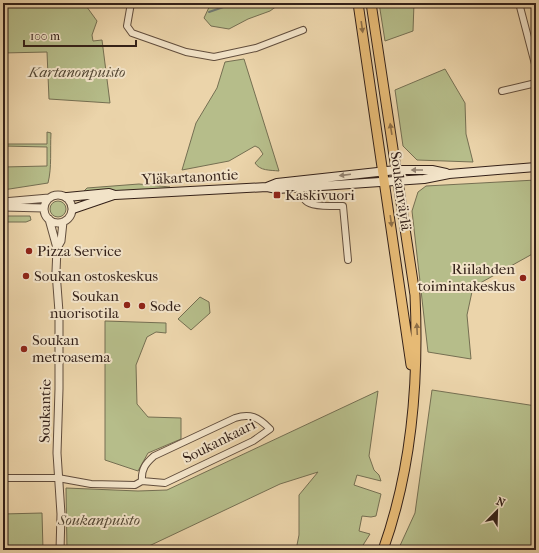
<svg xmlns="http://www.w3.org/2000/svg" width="539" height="553" viewBox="0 0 539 553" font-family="'IM FELL French Canon',serif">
	<rect width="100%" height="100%" fill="#ebd4aa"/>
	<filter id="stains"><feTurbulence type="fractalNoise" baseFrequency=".005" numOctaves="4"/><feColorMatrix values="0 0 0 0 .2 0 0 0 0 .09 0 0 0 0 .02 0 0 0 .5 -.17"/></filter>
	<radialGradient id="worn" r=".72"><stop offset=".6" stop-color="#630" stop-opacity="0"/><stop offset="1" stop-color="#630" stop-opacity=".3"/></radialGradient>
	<path fill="#b6bd8a" stroke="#756f52" d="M3 3H84L97 21 92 35 93 41 102 40 110 103 49 99 47 52 3 53Z
		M211 3H281L270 11 248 19 229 29 211 26 204 18Z
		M379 3H414L413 31 385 41Z
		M244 59 279 171C270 170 260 171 255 163L263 154 259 148 255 146 229 161 182 170 196 123 217 88 225 62Z
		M445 69 465 103 466 134 473 162 417 160 403 146 395 90Z
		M47 132 51 133C50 150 52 167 48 183L3 190V167L47 166V147L3 146V144H47Z
		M536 180V252L473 287 467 315 471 359 428 352 412 211 418 192 426 186Z
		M139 184 170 187 167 189 84 193V191L87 188Z
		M50 209a8 8 0 1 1 16 0a8 8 0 1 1-16 0Z
		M3 216H30L31 220 26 222H3Z
		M200 297 209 302 210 313 191 330 178 319Z
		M105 321 166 323V333L156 332 147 337 136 365 137 404 148 417 181 418V439L148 453 138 471 105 460Z
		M432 390 536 406V550H398L415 513Z
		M378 391 369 456 374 470 379 475 381 481 357 475 354 485 381 494 376 516 371 517 362 516 359 531 370 534 360 550H296L299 535V495L318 472 280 484 149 546V550H67L66 488 138 491 167 490Z
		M42 513 43 550H3V514Z"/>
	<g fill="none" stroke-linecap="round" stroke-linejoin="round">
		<path stroke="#727b75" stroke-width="2" d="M209 12 235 3"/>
		<g stroke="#624e3d" stroke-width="8">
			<path id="minor" d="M131 3 127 26 132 33 186 52 214 57 256 48 303 30
				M519 3 536 68
				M502 91 536 83
				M299 184C301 211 322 205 343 206L348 260
				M3 478H58L91 484 135 485 142 481 165 483 253 441 270 429C258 417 250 413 235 418L154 456C146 463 141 469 142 481"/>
		</g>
		<g stroke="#624e3d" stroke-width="9">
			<path id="tertiary" d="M44 209a14 14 0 1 1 28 0a14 14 0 1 1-28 0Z
				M3 202 49 198
				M3 207 44 208
				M49 219 57 248
				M60 550 61 514 57 453 59 389V312L56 272 57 248 61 241 63 222"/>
		</g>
		<g stroke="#342119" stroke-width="10">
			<path id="secondary" d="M267 187 277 183 396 170H432L446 173
				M67 197 109 193 115 195 267 187 277 189 424 179 449 174 536 167
				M73 209 114 195"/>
		</g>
		<g stroke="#342119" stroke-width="11">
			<path id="primary" d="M358 3 411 365
				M371 3 415 295C419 381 412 469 383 550"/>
		</g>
		<use href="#minor" stroke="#f2e3c8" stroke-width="6"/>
		<use href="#tertiary" stroke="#f2e3c8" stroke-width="7"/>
		<use href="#secondary" stroke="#f2e3c8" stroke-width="8"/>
		<use href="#primary" stroke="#e6ba75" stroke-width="9"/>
	</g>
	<defs><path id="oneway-solid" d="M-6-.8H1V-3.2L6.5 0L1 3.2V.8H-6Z"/></defs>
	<g fill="#8d6e47">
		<use href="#oneway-solid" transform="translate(362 27) rotate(82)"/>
		<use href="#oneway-solid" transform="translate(391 129) rotate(-99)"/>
		<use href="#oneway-solid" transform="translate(391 221) rotate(82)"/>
		<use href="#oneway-solid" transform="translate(417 329) rotate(-93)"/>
	</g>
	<g fill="#938270">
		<use href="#oneway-solid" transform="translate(417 170) rotate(-180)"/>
		<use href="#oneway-solid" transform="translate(345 175) rotate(173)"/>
	</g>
	<g fill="#8f2418" stroke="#f2e3c8" stroke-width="1.5">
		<rect x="273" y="191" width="8" height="8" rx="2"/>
		<circle cx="29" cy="251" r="4"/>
		<circle cx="26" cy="276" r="4"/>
		<circle cx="523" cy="278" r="4"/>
		<circle cx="127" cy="305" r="4"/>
		<circle cx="142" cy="306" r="4"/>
		<circle cx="24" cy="349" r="4"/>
	</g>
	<g text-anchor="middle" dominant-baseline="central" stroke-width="4" stroke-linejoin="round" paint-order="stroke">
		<g font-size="15" font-style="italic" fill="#544835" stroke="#f2e3c8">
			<text x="77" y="72">Kartanonpuisto</text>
			<text x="99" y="520">Soukanpuisto</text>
		</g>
		<g font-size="15" fill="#342119" stroke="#f2e3c8">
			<text transform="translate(190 177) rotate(-3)">Yläkartanontie</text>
			<text transform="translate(401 191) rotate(82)">Soukanväylä</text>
			<text transform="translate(45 411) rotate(-89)">Soukantie</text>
			<text transform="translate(219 441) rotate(-27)">Soukankaari</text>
		</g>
		<g font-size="15" fill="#342119" stroke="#f2e3c8" text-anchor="start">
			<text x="285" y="195">Kaskivuori</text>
			<text x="37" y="251">Pizza Service</text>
			<text x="515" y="269" text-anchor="end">Riilahden<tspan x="515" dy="17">toimintakeskus</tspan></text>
			<text x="34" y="276">Soukan ostoskeskus</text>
			<text x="119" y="296" text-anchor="end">Soukan<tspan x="119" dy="17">nuorisotila</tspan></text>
			<text x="150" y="306">Sode</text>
			<text x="32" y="340">Soukan<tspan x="32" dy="17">metroasema</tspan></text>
		</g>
	</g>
	<rect width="539" height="553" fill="none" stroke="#ebd4aa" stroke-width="16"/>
	<rect x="4" y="4" width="531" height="545" fill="none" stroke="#342119" stroke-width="2"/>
	<rect x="8" y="8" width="523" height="537" fill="none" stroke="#342119"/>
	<g transform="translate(497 511) rotate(23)" stroke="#f2e3c8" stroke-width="3" paint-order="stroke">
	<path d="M0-3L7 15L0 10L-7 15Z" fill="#342119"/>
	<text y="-6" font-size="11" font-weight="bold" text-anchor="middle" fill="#342119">N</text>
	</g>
	<path d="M24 40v6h112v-6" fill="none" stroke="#342119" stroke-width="2"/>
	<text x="30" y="40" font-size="12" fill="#342119" stroke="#f2e3c8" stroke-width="3" paint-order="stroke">100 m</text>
	<rect width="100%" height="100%" filter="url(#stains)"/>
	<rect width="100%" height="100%" fill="url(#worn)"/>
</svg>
